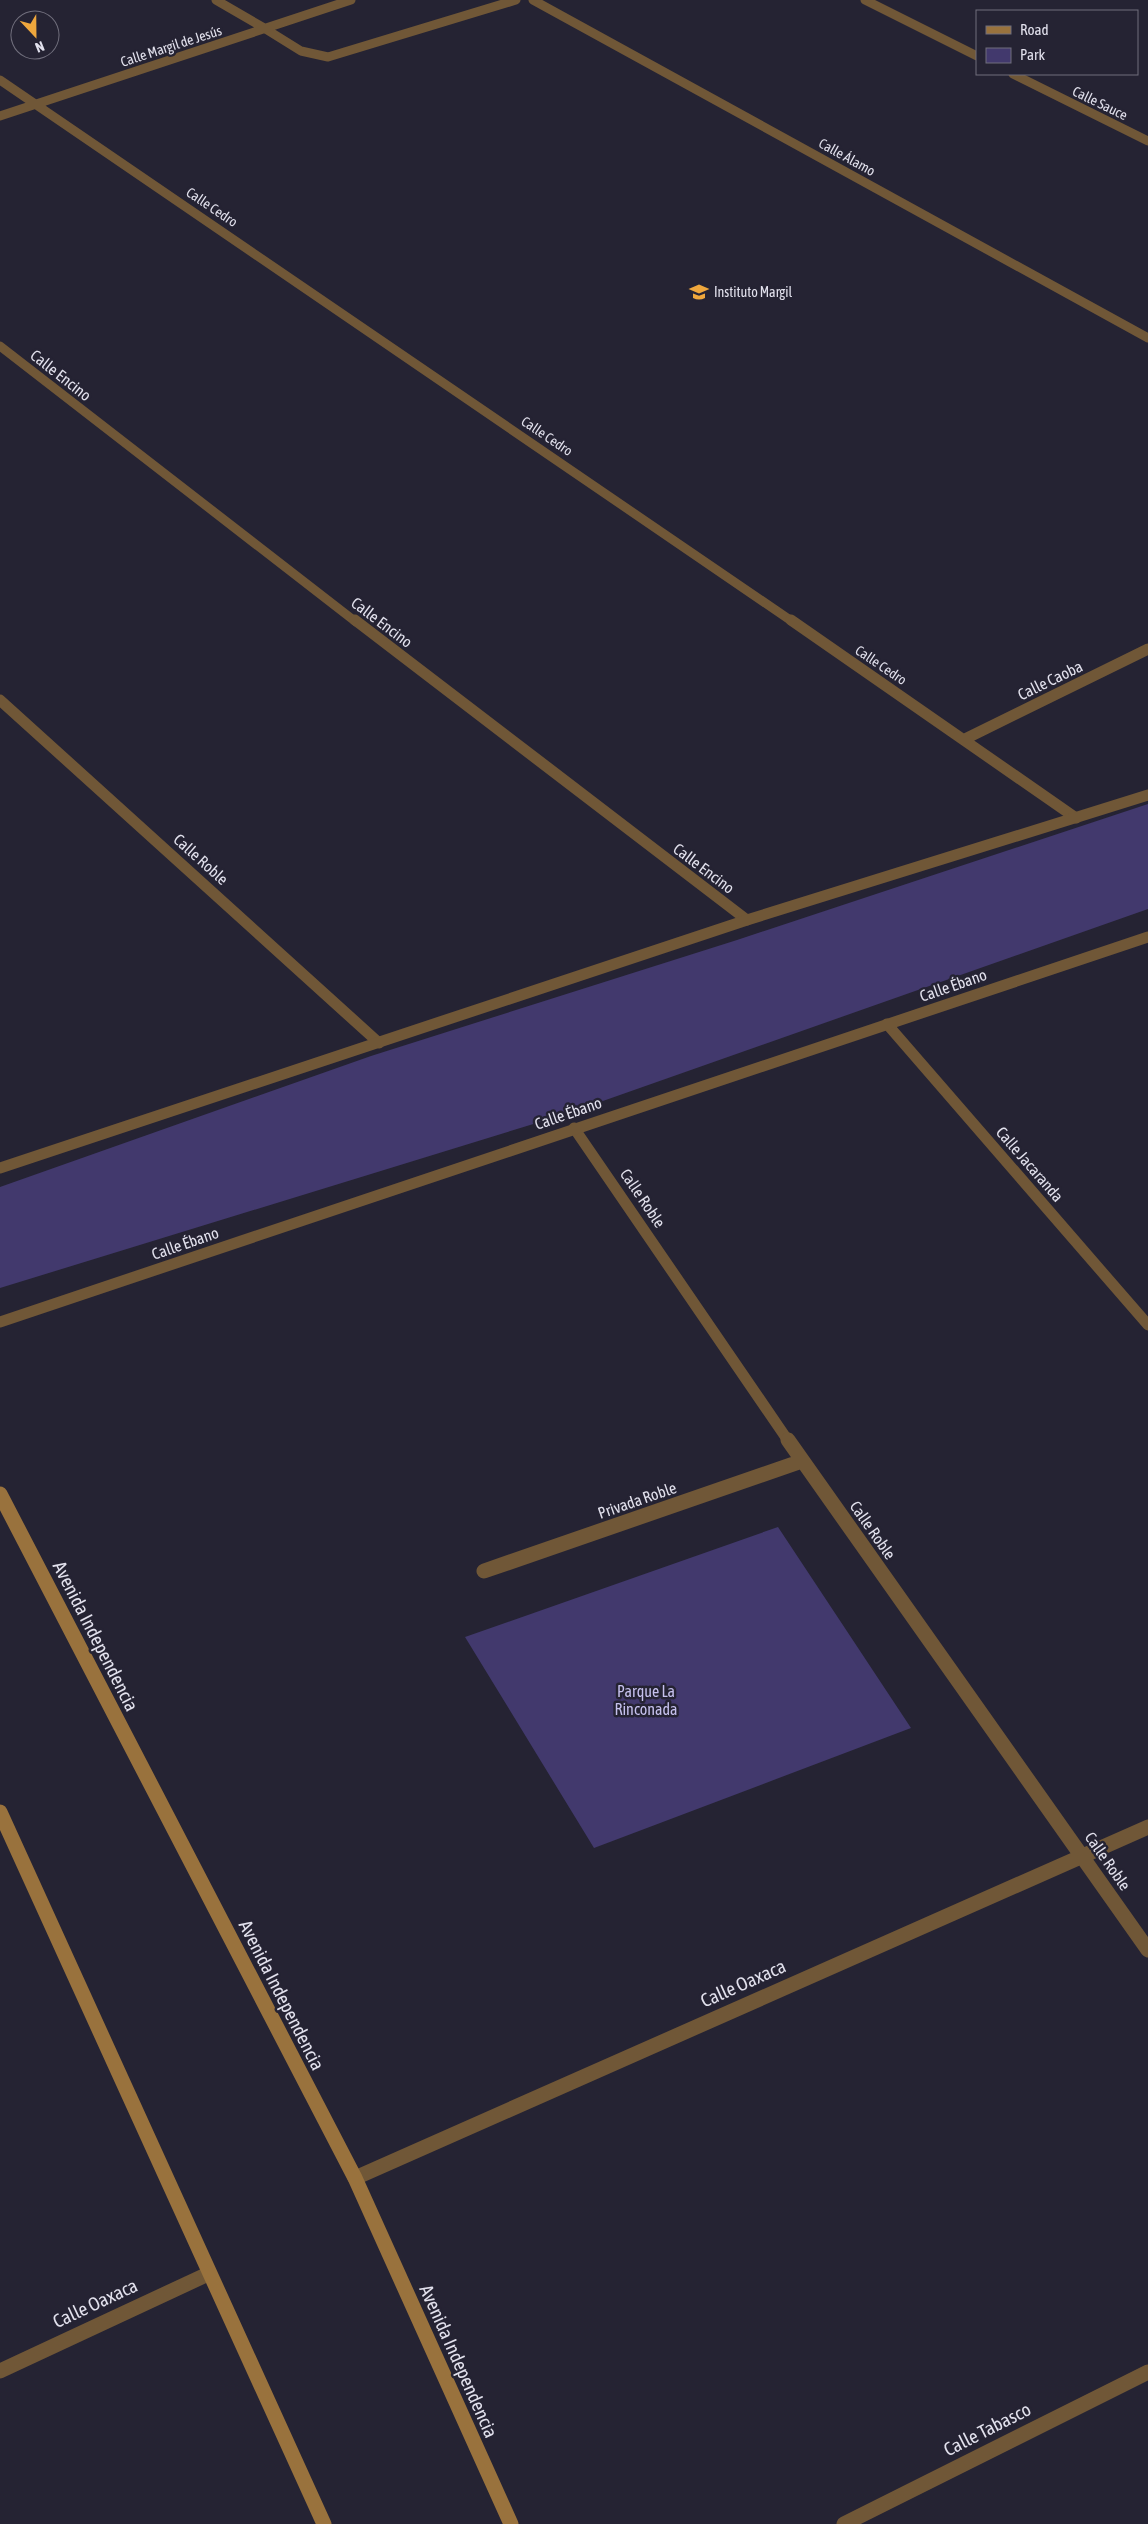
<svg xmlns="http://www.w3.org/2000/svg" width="1148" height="2524" viewBox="0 0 1148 2524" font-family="'Asap Condensed',sans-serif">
	<rect width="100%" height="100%" fill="#252333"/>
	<path fill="#42396d" d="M1148 804V909L566 1114 0 1288V1187L371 1056 737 940Z
		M778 1527 911 1728 594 1848 465 1637Z"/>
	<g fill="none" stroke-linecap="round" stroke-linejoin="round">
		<path stroke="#705737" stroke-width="9" d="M264 28 301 51 328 57 516 0"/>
		<path stroke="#705737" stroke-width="9" d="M216 0 264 28
			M533 0 1148 338
			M865 0 977 56
			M1013 74 1148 141
			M0 80 793 622
			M0 116 351 0
			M0 346 356 622"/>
		<path stroke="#705737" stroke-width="11" d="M355 620 747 920
			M791 620 1076 818
			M0 700 379 1043
			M965 739 1148 649
			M887 1024 1148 1325
			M574 1128 789 1442"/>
		<path stroke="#705737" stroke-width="15" d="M788 1440 1148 1950
			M484 1571 802 1461
			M355 2178 1148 1827
			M0 2371 208 2274
			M844 2524 1148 2372"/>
		<path stroke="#705737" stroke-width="11" d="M0 1168 747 920 1148 795
			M0 1322 1148 937"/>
		<path stroke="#99723d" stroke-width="15" d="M0 1494 355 2178 511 2524
			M0 1812 324 2524"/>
	</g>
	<defs>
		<g id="school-bare" transform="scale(1.5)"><path d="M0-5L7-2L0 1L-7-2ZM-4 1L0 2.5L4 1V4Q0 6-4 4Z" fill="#efa73d" stroke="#252333" stroke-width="2.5" paint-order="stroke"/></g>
	</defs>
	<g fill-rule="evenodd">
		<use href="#school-bare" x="699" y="292"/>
	</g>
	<g text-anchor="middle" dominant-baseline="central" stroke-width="5" stroke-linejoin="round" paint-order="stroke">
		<g font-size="14" fill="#e2e1ed" stroke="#252333">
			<text transform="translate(171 46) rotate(-18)">Calle Margil de Jesús</text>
			<text transform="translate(1100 103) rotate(26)">Calle Sauce</text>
			<text transform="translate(847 157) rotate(29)">Calle Álamo</text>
			<text transform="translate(212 207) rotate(34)">Calle Cedro</text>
			<text transform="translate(547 436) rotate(34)">Calle Cedro</text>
			<text transform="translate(881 665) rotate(34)">Calle Cedro</text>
		</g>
		<g font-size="14" fill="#e2e1ed" stroke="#252333" text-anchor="start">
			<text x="714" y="292">Instituto Margil</text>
		</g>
		<g font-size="16" fill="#e2e1ed" stroke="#252333">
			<text transform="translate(61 375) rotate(38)">Calle Encino</text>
			<text transform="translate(382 622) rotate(37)">Calle Encino</text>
			<text transform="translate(1050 680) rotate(-26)">Calle Caoba</text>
			<text transform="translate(201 859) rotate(42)">Calle Roble</text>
			<text transform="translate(704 868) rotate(37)">Calle Encino</text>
			<text transform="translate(953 985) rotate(-19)">Calle Ébano</text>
			<text transform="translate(568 1113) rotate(-19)">Calle Ébano</text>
			<text transform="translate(1030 1164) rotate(49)">Calle Jacaranda</text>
			<text transform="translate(643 1198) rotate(56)">Calle Roble</text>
			<text transform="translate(185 1243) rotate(-19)">Calle Ébano</text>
			<text transform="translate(637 1500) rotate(-19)">Privada Roble</text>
			<text transform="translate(873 1530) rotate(55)">Calle Roble</text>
			<text transform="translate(1108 1861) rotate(55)">Calle Roble</text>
		</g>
		<g font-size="16" fill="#c6c1ee" stroke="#252333">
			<text x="646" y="1691">Parque La<tspan x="646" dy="18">Rinconada</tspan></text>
		</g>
		<g font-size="19" fill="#e2e1ed" stroke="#252333">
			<text transform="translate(96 1636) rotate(63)">Avenida Independencia</text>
			<text transform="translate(743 1983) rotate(-24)">Calle Oaxaca</text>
			<text transform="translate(282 1995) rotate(63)">Avenida Independencia</text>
			<text transform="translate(95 2303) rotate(-25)">Calle Oaxaca</text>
			<text transform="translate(459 2361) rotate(66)">Avenida Independencia</text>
			<text transform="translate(987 2429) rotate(-27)">Calle Tabasco</text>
		</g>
	</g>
	<rect x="976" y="10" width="162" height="65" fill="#252333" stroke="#716f7d"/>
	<rect x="986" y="26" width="25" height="8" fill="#99723d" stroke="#716f7d"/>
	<text x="1020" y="35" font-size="15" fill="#e2e1ed">Road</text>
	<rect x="986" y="48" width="25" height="15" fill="#42396d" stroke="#716f7d"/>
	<text x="1020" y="60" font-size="15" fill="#e2e1ed">Park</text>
	<g transform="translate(35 35) rotate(158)"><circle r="24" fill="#252333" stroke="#716f7d"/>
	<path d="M0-4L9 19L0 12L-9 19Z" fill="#efa73d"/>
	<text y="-8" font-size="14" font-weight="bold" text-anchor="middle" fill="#e2e1ed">N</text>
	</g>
</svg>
